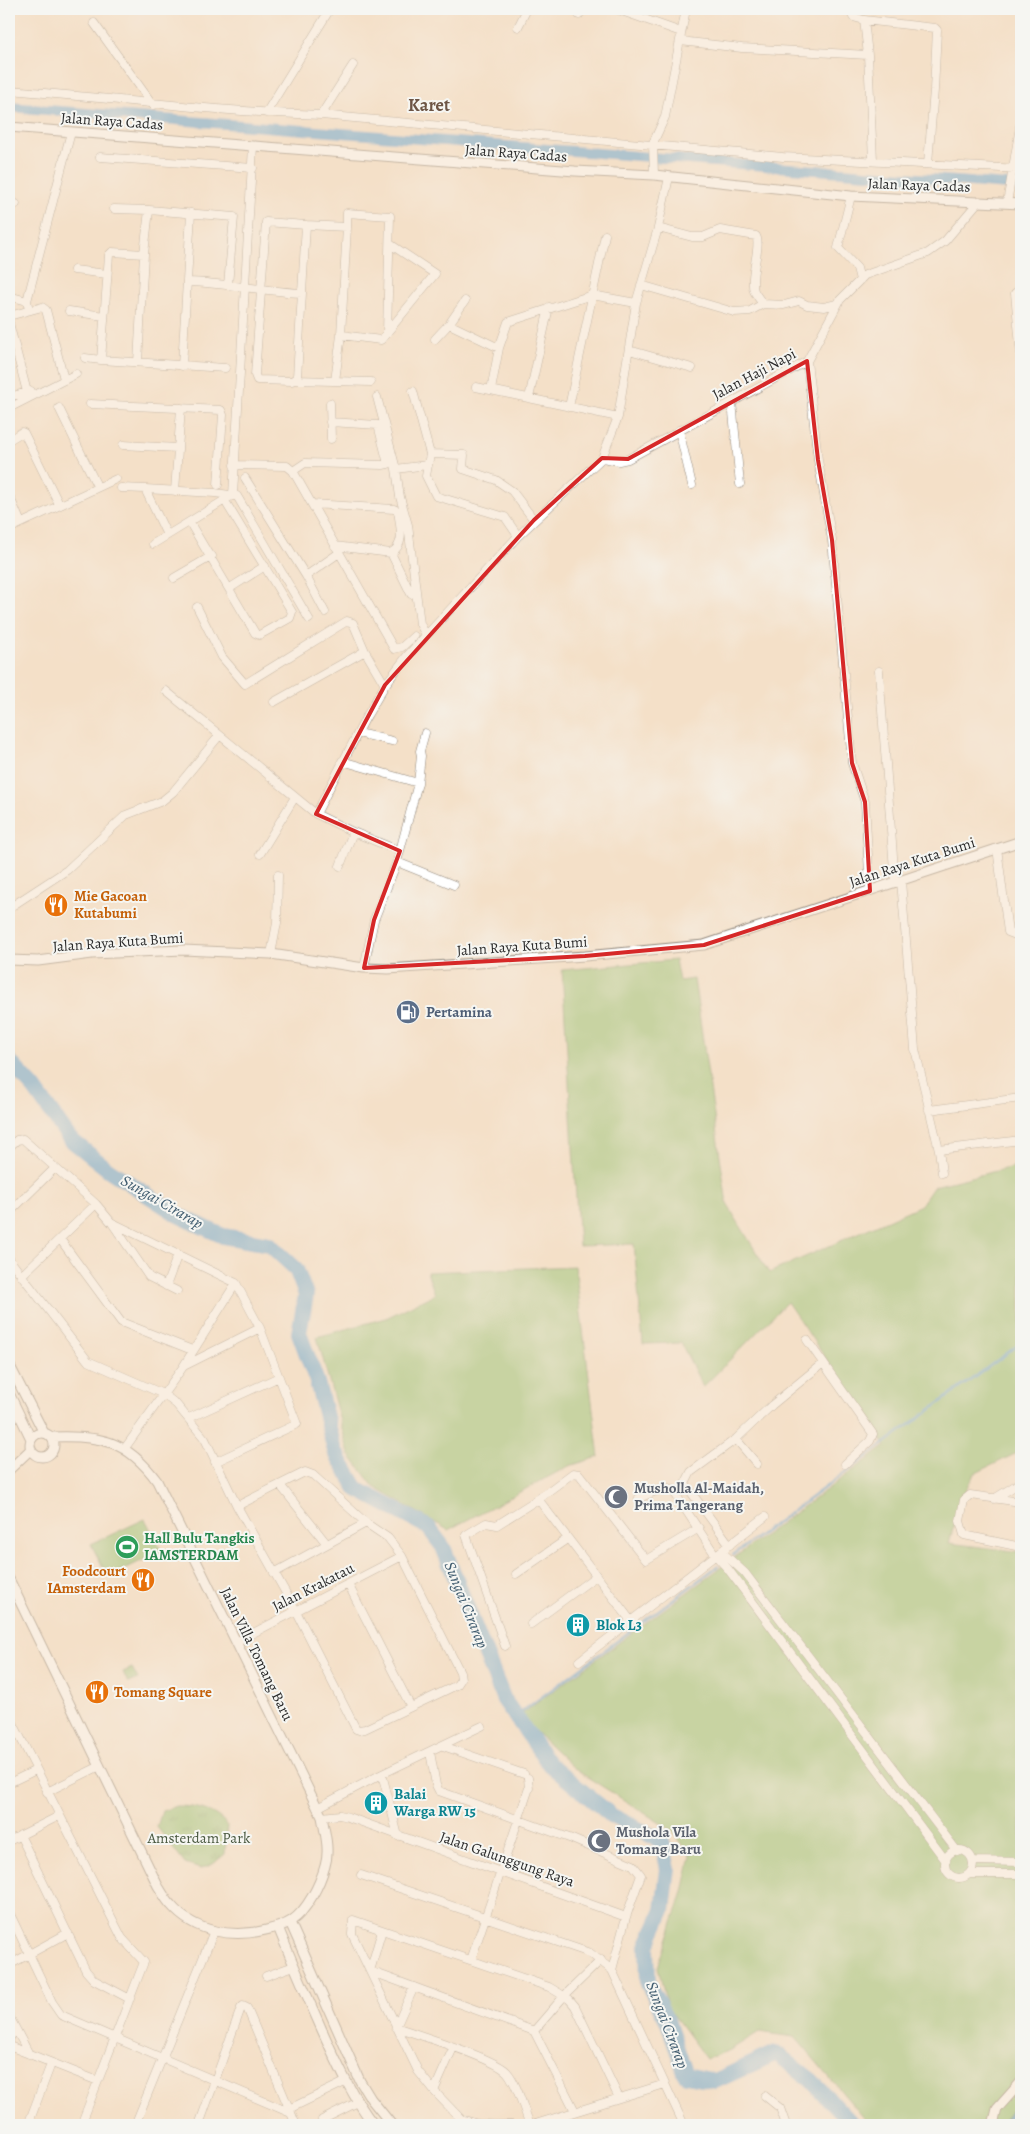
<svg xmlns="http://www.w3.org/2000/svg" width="1030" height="2134" viewBox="0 0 1030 2134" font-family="Alegreya,serif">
	<defs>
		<pattern id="park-tufts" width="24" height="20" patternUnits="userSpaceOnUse" patternTransform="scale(1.25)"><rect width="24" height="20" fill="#92c373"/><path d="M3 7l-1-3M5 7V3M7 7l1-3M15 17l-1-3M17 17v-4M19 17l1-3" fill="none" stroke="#779f5f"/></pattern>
	</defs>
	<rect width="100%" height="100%" fill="#f6f6f2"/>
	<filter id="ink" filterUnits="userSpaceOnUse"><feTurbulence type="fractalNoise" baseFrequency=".02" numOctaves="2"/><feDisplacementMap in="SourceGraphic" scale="10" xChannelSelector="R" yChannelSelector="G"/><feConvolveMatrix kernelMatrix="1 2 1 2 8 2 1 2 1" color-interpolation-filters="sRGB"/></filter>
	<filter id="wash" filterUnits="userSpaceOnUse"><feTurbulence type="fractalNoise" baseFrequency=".0096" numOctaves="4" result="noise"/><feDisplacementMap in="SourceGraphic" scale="20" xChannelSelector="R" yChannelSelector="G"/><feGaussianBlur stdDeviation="1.12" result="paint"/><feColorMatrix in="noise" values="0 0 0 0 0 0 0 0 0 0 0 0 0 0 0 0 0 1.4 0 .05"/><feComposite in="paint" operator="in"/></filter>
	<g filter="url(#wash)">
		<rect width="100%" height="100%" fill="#f4e0c8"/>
		<path fill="#92c373" stroke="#5e774f" d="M675 960 679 981 694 979 727 1204 769 1273 921 1205 934 1186 1021 1165V1451L974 1474 961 1500 949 1543 1021 1552 1019 1584 1021 1585V2097L1003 2125H870L795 2037 759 2032 730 2050 706 2059 667 2006 658 1967 683 1892 691 1856 673 1831 576 1770 519 1716 886 1446 787 1302 703 1387 681 1343 643 1344 634 1244 579 1246 562 970Z
			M575 1266 599 1457 569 1466 448 1530 374 1487 349 1454 317 1337 386 1318 435 1294 427 1272Z
			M145 1519 162 1551 108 1577 91 1544Z"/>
		<path fill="url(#park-tufts)" stroke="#5e774f" d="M132 1668 138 1679 128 1683 123 1672Z
			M176 1806C195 1806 215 1810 227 1825L225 1854 213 1864 201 1869 185 1864 157 1827 162 1811Z"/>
		<path fill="#5da2d2" stroke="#44667e" d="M1021 2097V2125H1003L1004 2122Z"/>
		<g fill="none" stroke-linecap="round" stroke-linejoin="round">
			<path stroke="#5da2d2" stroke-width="2.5" d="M733 1555 1021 1343
				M516 1716 718 1566"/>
			<path stroke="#5da2d2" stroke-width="10" d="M9 107 1021 186"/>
			<path stroke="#5da2d2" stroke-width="16" d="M9 1061 34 1088 70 1139 109 1170 180 1216 223 1236 269 1244 296 1269 306 1295 299 1333 317 1382 335 1451 357 1489 428 1527 443 1547 504 1700 549 1764 612 1816 662 1841 668 1869 663 1910 647 1946 648 1984 667 2020 686 2075 715 2081 776 2053 811 2080 853 2125"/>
		</g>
	</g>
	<g filter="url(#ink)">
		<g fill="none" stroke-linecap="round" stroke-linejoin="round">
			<g stroke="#90867a" stroke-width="9">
				<path id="minor" d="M616 9 681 32
					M850 9 853 17 864 20 935 28 937 30 934 90 928 163
					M579 15 582 9
					M864 20 868 55 873 160
					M94 23 153 105
					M518 27 527 9
					M680 41 742 48 868 55
					M9 90C113 98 217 112 321 115L783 157 1021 169
					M266 113 327 14
					M321 115 353 65
					M100 157 253 168
					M654 175 653 143 665 117 686 9
					M851 196 838 248 857 268 860 280
					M9 203 16 204
					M1007 203 1021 121
					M114 209 149 210
					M306 225 347 227 341 335 335 381
					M347 227V213L390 216 387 333
					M658 228 692 237H703L720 230 756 236C762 246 749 275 754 291 756 295 760 300 763 304
					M144 254 112 252 109 255 101 360 225 368
					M74 270 107 274
					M188 282C226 283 264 291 302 293L306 225 266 222 255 375 257 380 292 381 297 377 302 293
					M641 285 734 312 750 311 763 304 784 305 799 301 807 305 824 307 837 304
					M1021 289 1015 293 1021 356
					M9 296 27 301
					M29 310 27 301 71 132
					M69 311 104 316
					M9 316 42 307 46 310 64 379
					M9 323 27 392
					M449 324 499 348
					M341 335 381 340 435 274 390 244
					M435 339 449 324 465 301
					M629 350 692 368
					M85 358 101 360
					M807 361 818 460 832 540 852 763 865 802 870 891
					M138 362 144 254 149 210 234 217 228 285
					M182 366 191 213
					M295 380 371 382
					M476 387 618 417
					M491 390 499 348 508 322 592 295 636 303
					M413 391 430 454
					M9 397 31 391
					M377 397 396 469 400 497 408 525 420 624 426 635
					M529 398 549 307
					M732 402 740 484
					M330 403 331 439
					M90 404 221 410 223 415 218 485
					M569 407 605 235
					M9 408 76 374
					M59 408 97 486
					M679 430 692 485
					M9 440 22 432 24 433 59 504
					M123 445 177 448
					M602 458 619 461 628 459 807 361 840 300 865 275 928 253 945 241 979 201
					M234 465 287 466 293 471 305 463 383 465 388 464 378 425 330 422
					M396 469 427 465
					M293 471 394 649 402 647 414 636
					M245 478 306 576 325 612
					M121 488 145 489 167 535
					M145 489 215 493 237 496 309 619
					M175 491 181 408
					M9 495 21 523
					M312 504 394 509 398 511C400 527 406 544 391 553L335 546
					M190 523 255 633 259 635 263 633 290 618 292 612 225 501
					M9 529 116 479
					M518 536 505 517 436 496 426 476 430 454 464 455 463 469 496 480 512 491 534 520
					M153 544 233 495 253 146
					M391 553 411 594
					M306 576 339 553
					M174 578 212 556
					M230 588 265 566
					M197 607 222 657 245 684 347 621 353 623 365 651 385 685
					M879 671 895 883
					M166 691 316 814 353 832 400 851
					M274 702 365 651
					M358 733 392 741
					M342 761 418 783
					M316 814 365 719 385 685 407 656 518 536 602 458 618 417 636 303 658 228 669 177
					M997 848 1008 932 1021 937
					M260 854 295 797
					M397 862 454 885
					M340 866 353 832
					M901 881 915 1049 939 1150 942 1173
					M9 908 67 870 126 815 162 801 173 792 219 736
					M271 954 277 923 278 875
					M364 968 374 920 397 862 418 783 421 756 420 751 425 733
					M929 1110 1021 1098
					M9 1147 17 1140 23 1139 96 1204 111 1222 236 1283 260 1328 297 1424 215 1462
					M939 1150 1021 1140
					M9 1213 55 1168
					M112 1223 149 1277 177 1291
					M60 1239 121 1322 192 1350
					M9 1259 88 1361 163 1394 176 1404 205 1439 237 1506 296 1611 356 1729 359 1730 365 1729 457 1685 461 1679 460 1672 402 1556 388 1538 366 1523 313 1475 305 1472 237 1506
					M21 1276 96 1204
					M166 1286 178 1254
					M807 1340 873 1434 870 1441 845 1464
					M184 1366 260 1328
					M189 1418 279 1377
					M736 1439 757 1464
					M125 1448 183 1367 236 1283
					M280 1485 327 1544
					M639 1498 665 1487 672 1489 716 1556 728 1569 946 1861
					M994 1499 1021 1482
					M1021 1502 970 1495 964 1500 960 1521 964 1535 1021 1547
					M730 1545 685 1484 691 1472 736 1439 772 1405 823 1363
					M722 1552 745 1573 957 1851
					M274 1573 366 1523
					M516 1574 567 1539
					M348 1584 411 1707
					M631 1621 538 1499 573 1473 579 1474 646 1560 699 1528
					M531 1624 596 1576
					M236 1642 402 1556
					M505 1646 466 1535 486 1523 497 1525 538 1499
					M579 1661 765 1517
					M9 1715 122 1938 144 1962 81 2125
					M443 1746 524 1774
					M430 1752 436 1785 439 1791 572 1839 633 1865 641 1875 626 1917 612 1970
					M382 1774 398 1836
					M9 1783 36 1770
					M47 1792 100 1766
					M317 1808 382 1774 482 1726
					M322 1817 340 1815 348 1817 626 1917
					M20 1835 86 1971 94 1980 130 1999
					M9 1841 59 1816
					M945 1864a14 14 0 1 1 28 0a14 14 0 1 1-28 0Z
					M973 1861 1021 1862
					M970 1874H1021
					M361 1875 590 1953 612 1970 684 2125
					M9 1912 52 2002 61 2015 291 2113
					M382 1930 370 1971 534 2031 575 2111
					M471 1960 529 1788 528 1778
					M9 1965 68 1933
					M266 1976 294 1966
					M414 1987 396 2027C418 2035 494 2058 507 2072 517 2083 524 2110 530 2125
					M9 2016 29 2054
					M534 2031 565 1995 601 1960
					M9 2040 15 2028
					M9 2046 98 2081
					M434 2091 453 2048
					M765 2096 780 2108 786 2125
					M289 2109 345 2082
					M322 2120 356 2103
					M28 2125 51 2064
					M135 2125 214 1931
					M199 2125 241 2008 243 2006 247 2008 296 2125
					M512 2125 478 2124 461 2119 434 2091 418 2071 352 1934 353 1920 549 1987 569 1999 575 2006 619 2098
					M532 2125 665 2084"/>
			</g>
			<g stroke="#90867a" stroke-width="11">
				<path id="tertiary" d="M9 127 575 171 654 175 851 196 1021 204
					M9 960 38 961 92 954 183 950 271 954 364 968 388 969 585 956 704 945 1021 841
					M9 1364 44 1433
					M9 1393 31 1439
					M30 1445a12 12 0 1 1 24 0a12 12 0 1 1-24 0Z
					M9 1470 31 1449
					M9 1579 158 1886C162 1892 166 1900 171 1905 195 1933 233 1938 266 1930 275 1928 284 1926 291 1921 307 1911 320 1884 325 1866 330 1850 325 1833 322 1817L157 1481C127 1440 100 1435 52 1437
					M290 1922 360 2081 371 2099 392 2125
					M278 1927C292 1962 307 1996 322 2030 338 2065 351 2095 374 2125
					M993 2125 997 2109 1021 2082"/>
			</g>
			<use href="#minor" stroke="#fff" stroke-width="8"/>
			<use href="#tertiary" stroke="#fff" stroke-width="9"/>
		</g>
	</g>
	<path d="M0 0H1030V2134H0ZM807 361 818 460 832 540 852 763 865 802 870 891 704 945 585 956 364 968 374 920 400 851 316 814 385 685 534 520 602 458 628 459Z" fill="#f4e0c8" fill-opacity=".55" fill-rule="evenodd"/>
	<path fill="none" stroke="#d62828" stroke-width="4" stroke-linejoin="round" d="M807 361 818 460 832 540 852 763 865 802 870 891 704 945 585 956 364 968 374 920 400 851 316 814 385 685 534 520 602 458 628 459Z"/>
	<defs>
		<g id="restaurant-disc" transform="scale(1.25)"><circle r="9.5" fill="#e8710a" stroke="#f6f6f2"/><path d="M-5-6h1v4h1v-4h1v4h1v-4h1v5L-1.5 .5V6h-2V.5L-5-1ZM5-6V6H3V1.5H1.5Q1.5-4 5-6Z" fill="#fff"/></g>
		<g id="fuel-disc" transform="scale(1.25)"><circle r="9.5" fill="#5c6f8a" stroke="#f6f6f2"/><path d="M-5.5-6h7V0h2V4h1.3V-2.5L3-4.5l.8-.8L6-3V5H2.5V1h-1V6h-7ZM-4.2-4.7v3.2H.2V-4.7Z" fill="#fff"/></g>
		<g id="mosque-disc" transform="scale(1.25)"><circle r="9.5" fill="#6b7280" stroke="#f6f6f2"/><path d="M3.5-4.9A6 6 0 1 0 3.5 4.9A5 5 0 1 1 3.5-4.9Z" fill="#fff"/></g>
		<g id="stadium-disc" transform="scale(1.25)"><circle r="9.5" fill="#2e9e5b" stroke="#f6f6f2"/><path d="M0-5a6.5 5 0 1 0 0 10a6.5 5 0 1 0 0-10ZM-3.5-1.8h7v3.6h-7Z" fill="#fff"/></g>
		<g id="building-disc" transform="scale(1.25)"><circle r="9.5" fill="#0f9aa8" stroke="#f6f6f2"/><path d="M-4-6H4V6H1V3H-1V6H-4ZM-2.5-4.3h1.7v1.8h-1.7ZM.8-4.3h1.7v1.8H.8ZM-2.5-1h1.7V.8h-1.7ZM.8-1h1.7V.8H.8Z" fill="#fff"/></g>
	</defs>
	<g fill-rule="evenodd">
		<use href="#restaurant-disc" x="56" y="905"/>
		<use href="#fuel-disc" x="408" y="1012"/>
		<use href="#mosque-disc" x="616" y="1497"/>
		<use href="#stadium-disc" x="127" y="1547"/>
		<use href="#restaurant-disc" x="143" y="1580"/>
		<use href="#building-disc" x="578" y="1625"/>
		<use href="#restaurant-disc" x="97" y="1692"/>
		<use href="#building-disc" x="376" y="1803"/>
		<use href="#mosque-disc" x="599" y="1841"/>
	</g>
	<g text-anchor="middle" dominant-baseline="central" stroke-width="4" stroke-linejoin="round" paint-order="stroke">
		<g font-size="15" fill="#2b2b2b" stroke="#f6f6f2">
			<text transform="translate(112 121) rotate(4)">Jalan Raya Cadas</text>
			<text transform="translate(516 153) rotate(4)">Jalan Raya Cadas</text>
			<text transform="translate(919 185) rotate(2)">Jalan Raya Cadas</text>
			<text transform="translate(754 374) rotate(-28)">Jalan Haji Napi</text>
			<text transform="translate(912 862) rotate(-18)">Jalan Raya Kuta Bumi</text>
			<text transform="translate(118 942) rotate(-4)">Jalan Raya Kuta Bumi</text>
			<text transform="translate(522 946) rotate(-4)">Jalan Raya Kuta Bumi</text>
			<text transform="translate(313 1587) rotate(-27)">Jalan Krakatau</text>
			<text transform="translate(257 1654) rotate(64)">Jalan Villa Tomang Baru</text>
			<text transform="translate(507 1859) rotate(19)">Jalan Galunggung Raya</text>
		</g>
		<g font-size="15" font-weight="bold" fill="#c56008" stroke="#f6f6f2" text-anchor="start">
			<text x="74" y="896">Mie Gacoan<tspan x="74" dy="17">Kutabumi</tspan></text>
			<text x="126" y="1571" text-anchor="end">Foodcourt<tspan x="126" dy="17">IAmsterdam</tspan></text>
			<text x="114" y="1692">Tomang Square</text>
		</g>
		<g font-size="15" font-weight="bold" fill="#4e5e75" stroke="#f6f6f2" text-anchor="start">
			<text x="426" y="1012">Pertamina</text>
		</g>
		<g font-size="15" font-weight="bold" fill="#5b616d" stroke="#f6f6f2" text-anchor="start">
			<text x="634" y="1488">Musholla Al-Maidah,<tspan x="634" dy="17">Prima Tangerang</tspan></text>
			<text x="616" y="1832">Mushola Vila<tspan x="616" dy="17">Tomang Baru</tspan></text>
		</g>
		<g font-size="15" font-weight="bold" fill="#27864d" stroke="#f6f6f2" text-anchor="start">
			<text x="144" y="1538">Hall Bulu Tangkis<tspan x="144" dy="17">IAMSTERDAM</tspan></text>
		</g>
		<g font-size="15" font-weight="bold" fill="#0d838f" stroke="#f6f6f2" text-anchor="start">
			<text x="596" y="1625">Blok L3</text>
			<text x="394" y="1794">Balai<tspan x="394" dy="17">Warga RW 15</tspan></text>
		</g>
		<g font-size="15" fill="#4a5941" stroke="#f6f6f2">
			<text x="199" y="1838">Amsterdam Park</text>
		</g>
		<g font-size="16" font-style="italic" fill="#3f5b6e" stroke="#f6f6f2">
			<text transform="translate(162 1202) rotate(30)">Sungai Cirarap</text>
			<text transform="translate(466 1605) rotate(68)">Sungai Cirarap</text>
			<text transform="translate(667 2025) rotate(69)">Sungai Cirarap</text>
		</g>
		<g font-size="18" font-weight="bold" fill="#6d5545" stroke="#f6f6f2">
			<text x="429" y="105">Karet</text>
		</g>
	</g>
	<rect width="1030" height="2134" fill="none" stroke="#f6f6f2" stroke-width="30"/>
</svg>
